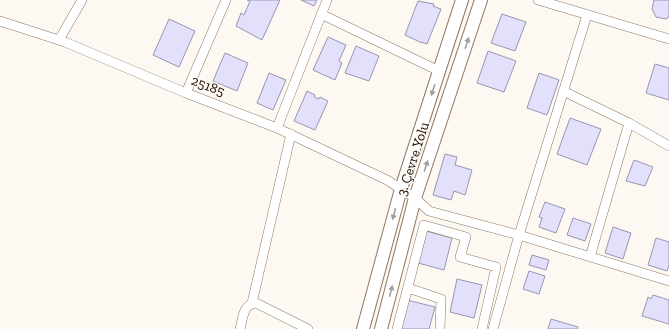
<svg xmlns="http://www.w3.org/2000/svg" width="669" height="329" viewBox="0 0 669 329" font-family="'Zilla Slab',serif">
	<rect width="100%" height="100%" fill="#fef8f3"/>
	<path fill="#e3e0fb" stroke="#9895b4" d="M247 0H280L262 40 236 26 241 13 244 15 250 1Z
		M301 0H317L314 6Z
		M654 0H669V17L666 19 656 17 652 9Z
		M418 1 434 4 433 6 441 9 427 44 422 42V43L405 35Z
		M502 14 526 22 515 51 491 43Z
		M169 19 195 31 179 67 153 55Z
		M328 37 346 45 339 61 342 63 335 80 313 70Z
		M356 46 379 56 369 81 345 73Z
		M488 51 516 61 504 92 477 83Z
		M225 53 248 63 237 91 213 81Z
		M655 64 669 68V100L646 93Z
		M269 73 286 80 273 110 257 103Z
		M539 73 559 80 547 115 527 108Z
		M307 91 315 95 314 97 319 99 320 97 328 101 315 130 294 121Z
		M570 118 601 129 587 165 557 154Z
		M445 154 457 157 455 165 472 170 465 195 454 191 451 200 433 195Z
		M634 160 653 167 645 186 626 181Z
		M545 202 565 209 556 233 539 227 542 218 539 217Z
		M573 218 591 224 585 241 567 235Z
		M613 227 631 233 623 259 605 253Z
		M426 231 452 238 444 270 418 263Z
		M656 238 669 242V266L667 271 648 265Z
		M532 255 549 260 546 270 529 265Z
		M529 271 545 276 539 294 523 289Z
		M457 279 482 285 474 318 450 312Z
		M653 295 669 300V324L642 316 648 297 651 299Z
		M407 300 435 307 429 329H399Z
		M551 319 578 327 577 329H548Z"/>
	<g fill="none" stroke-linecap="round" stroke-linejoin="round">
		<g stroke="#8f7660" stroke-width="10">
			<path id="street" d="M538 0 669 39
				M321 14 439 71
				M0 21 65 42 186 93 277 128 387 180 415 198 429 211 519 235 669 281
				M59 40 82 0
				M563 91 629 123 669 146
				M186 93 226 0
				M277 128 327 0
				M590 257 629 123
				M408 288 441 299 440 329
				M252 303 291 134
				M240 329C243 318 243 304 256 303L308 329
				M397 329 424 225 466 237 460 257 496 267 482 329
				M493 329 519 235 587 15"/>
		</g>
		<g stroke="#8f7660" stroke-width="14">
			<path id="secondary" d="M363 329 401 189 462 0
				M381 329 415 198 481 0"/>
		</g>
		<use href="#street" stroke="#fff" stroke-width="9"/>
		<use href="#secondary" stroke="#fff" stroke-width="12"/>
	</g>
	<defs><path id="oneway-solid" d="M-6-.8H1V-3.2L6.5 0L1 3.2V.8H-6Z"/></defs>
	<g fill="#a29e9b">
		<use href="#oneway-solid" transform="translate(467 43) rotate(-72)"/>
		<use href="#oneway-solid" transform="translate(433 90) rotate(108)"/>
		<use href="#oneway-solid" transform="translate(426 166) rotate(-72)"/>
		<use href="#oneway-solid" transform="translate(394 214) rotate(105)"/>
		<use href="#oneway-solid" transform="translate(391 291) rotate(-75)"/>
	</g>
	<g text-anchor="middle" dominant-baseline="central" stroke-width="3" stroke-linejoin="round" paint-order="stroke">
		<g font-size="14" fill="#160d05" stroke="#fef8f3">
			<text transform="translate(208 86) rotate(21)">25185</text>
			<text transform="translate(413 159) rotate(-72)">3. Çevre Yolu</text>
		</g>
	</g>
</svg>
